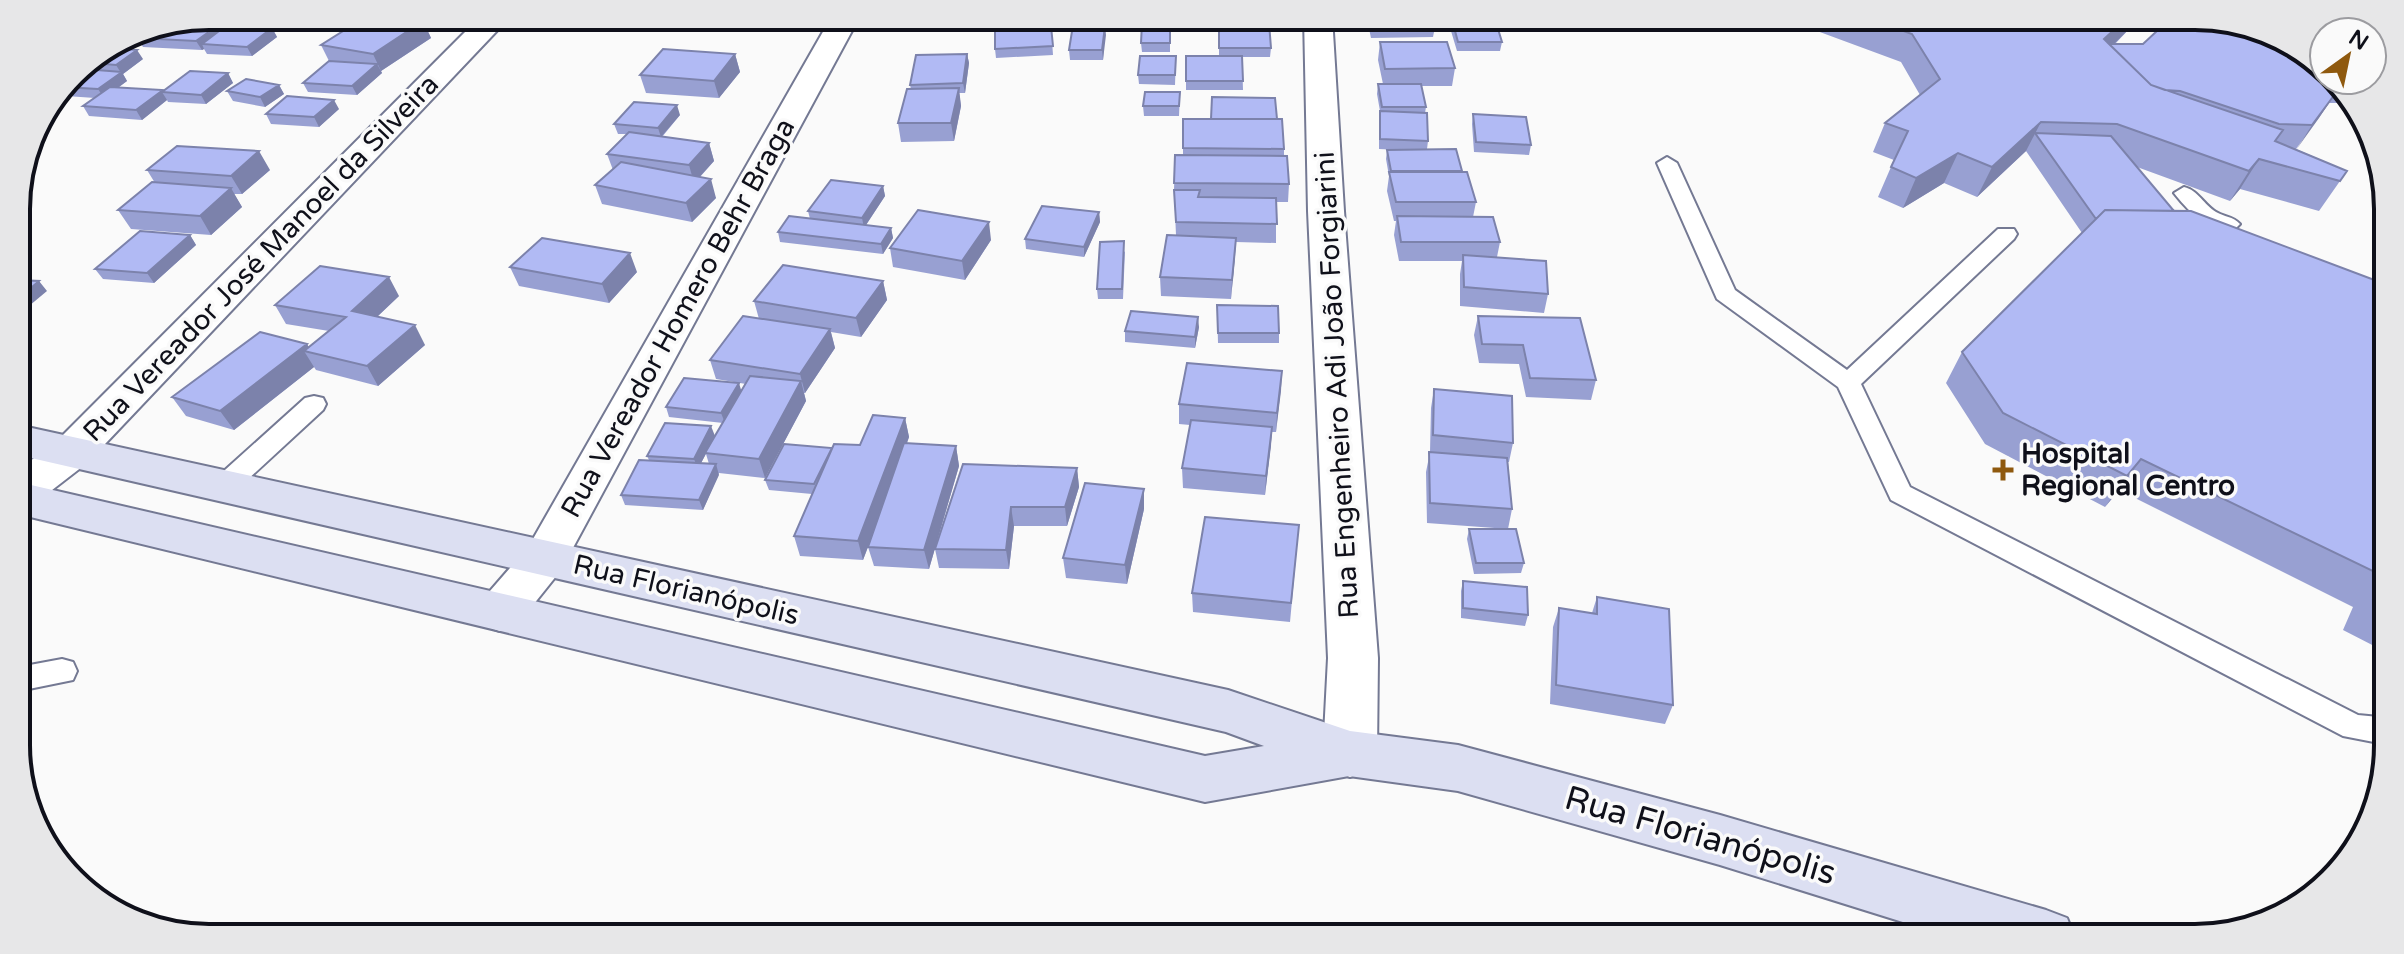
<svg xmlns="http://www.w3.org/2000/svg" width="2404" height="954" viewBox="0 0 2404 954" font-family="'Varela Round',sans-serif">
	<rect width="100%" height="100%" fill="#fafafa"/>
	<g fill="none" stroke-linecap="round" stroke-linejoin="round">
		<g stroke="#747993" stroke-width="4">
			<path id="lane" d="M2305 58 2324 71V80L2330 82C2318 85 2307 76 2300 66Z
				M1667 157 1677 163 1735 290 1847 370 1998 229H2014L2017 234 2014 239 1861 384 1910 487 2358 715 2379 717V743L2343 736 1891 500 1838 387 1717 299 1657 163Z
				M2184 187C2198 190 2204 205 2216 212 2224 217 2233 216 2240 224L2236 228C2211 235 2188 211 2174 193Z
				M314 396 323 398 326 404 323 410 233 493 224 495 215 493 211 486 215 479 305 398Z
				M62 659 73 662 77 671 73 680 19 691V667Z"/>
		</g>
		<g stroke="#747993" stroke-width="4">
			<path id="street" d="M481 16H511L87 463 34 504 18 509V470L57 441Z
				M832 16H860L561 570 517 625 500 631 483 625 476 612 483 599 529 546Z
				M1304 16H1332L1344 211 1378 658 1377 754 1369 770 1350 777 1331 770 1323 754 1328 658 1308 211Z"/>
		</g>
		<g stroke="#747993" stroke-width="4">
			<path id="secondary" d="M18 425 1228 690 1350 731 1458 745 1720 815 2046 910 2067 918 2075 938H1954L1720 865 1458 791 1349 776 1205 802 18 514V482L1205 756 1264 746 1226 732 18 455Z"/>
		</g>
		<use href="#lane" fill="#fff" fill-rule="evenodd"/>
		<use href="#street" fill="#fff" fill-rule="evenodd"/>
		<use href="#secondary" fill="#dcdff2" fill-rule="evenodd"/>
	</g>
	<path fill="#98a0d2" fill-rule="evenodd" d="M209 16 220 24 223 29 272 28 277 37 252 56 207 54 204 49 202 50 143 47 137 38 153 27Z
		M356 16H430L423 21 431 38 381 71 382 73 357 95 308 92 303 83 329 61 321 45 358 22Z
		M525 16H632L625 24Z
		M666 16H713L699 32 666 29 663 20Z
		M960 16 957 31 881 32 879 23Z
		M1017 16 1015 26 964 27 963 17Z
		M1099 16H1142L1141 28H1105L1103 60H1070L1069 50 1099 26Z
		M1176 16H1225V22L1271 48 1270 57H1242L1243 90H1186V56H1219V23H1176Z
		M1368 16 1435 27 1433 37 1371 38 1368 24Z
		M1449 16H1494L1502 42 1500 51H1457L1448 21Z
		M1792 16H2137L2131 27 2115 44 2309 70 2340 82 2350 103H2329L2296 149 2347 171 2319 211 2240 189 2230 201 2137 167 2174 211 2385 284 2380 649 2343 630 2353 607 2119 490 2105 507 1985 444 1946 383 1962 352 2082 233 2026 151 1977 197 1944 183 1903 208 1878 197 1894 160 1873 152 1885 123 1920 95 1901 62 1790 21Z
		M1170 24V52H1142L1141 43Z
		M1051 26 1053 55 996 58 995 49Z
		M1380 42 1455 68 1452 86H1421L1426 107 1425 113 1428 141 1427 149 1462 171 1476 202 1473 217 1500 242 1497 257 1548 294 1544 313 1460 306V274L1462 261H1399L1394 235 1396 221H1394L1387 191 1389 176 1386 159 1387 150H1400L1379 149V120L1380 111 1377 94 1378 84H1383L1378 60Z
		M735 54 740 72 719 98 646 93 640 75Z
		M967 54 969 63 965 93H959L961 106 954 141 901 142 898 123 911 89 910 85Z
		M1176 56 1175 85 1139 84 1138 75Z
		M143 59 123 74 127 81 119 87 164 91 228 73 233 83 206 104 168 102 167 100 142 120 89 116 83 106 95 98 66 96 62 90 69 80 98 70 93 63Z
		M279 85 284 94 265 107 233 101 227 91Z
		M1180 92 1179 116H1144L1143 106Z
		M339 109 319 127 271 124 266 114Z
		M1473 114 1531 145 1529 155 1474 152 1472 124Z
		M680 115 662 137 709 143 714 161 700 177 716 198 692 222 602 204 595 185 613 170 607 154 627 134H618L614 124Z
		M1183 119H1277L1284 149V156L1289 184 1288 202H1276V243L1236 242 1231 299 1161 296 1160 277 1176 235 1174 190 1175 155H1183Z
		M147 170H270L242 194H234L242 207 211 235 131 229 118 210 155 183Z
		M883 186 885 196 866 225 891 228 893 238 883 254 780 242 778 232 810 219 808 211Z
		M1099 212 1100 222 1084 257 1026 249 1025 239Z
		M190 235 196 245 154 283 103 279 95 269Z
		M991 240 965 280 893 267 890 248Z
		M1125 251 1123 299H1098L1097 289Z
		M510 267 637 272 609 303 519 286Z
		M883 281 887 300 861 337 831 332 835 348 805 393H804L806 401 765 478 719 473 703 510 625 505 621 495 649 460 647 456 715 436 708 449 723 423 669 417 666 407 741 392 746 384 716 379 710 360 759 319 754 301ZM706 454 709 464 701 463Z
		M399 296 377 317 425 345 378 386 316 370 314 367 234 430 186 416 172 397 307 344 309 348 329 331 286 324 275 305Z
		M1217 305 1279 333V343H1218Z
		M1478 316 1596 380 1591 400 1526 397 1519 364 1479 363 1474 335Z
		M1199 327 1195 348 1125 342V331Z
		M1282 371 1276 432H1272L1265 495 1183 488 1182 468 1190 425 1179 424V404Z
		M1434 389 1513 443 1509 462H1508L1512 509 1508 529 1427 523 1426 472 1430 452 1431 408Z
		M905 418 909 437 907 443 956 446 959 466 929 569 874 566 868 547 872 537 863 560 800 556 794 536 812 494 769 490 765 480 832 448 860 445Z
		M1077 468 1079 487 1067 526H1014L1009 569 939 568 935 549Z
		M1144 509 1127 584 1066 578 1063 558Z
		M1299 525 1290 622 1193 612 1192 593Z
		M1469 529 1524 563 1521 573 1474 574 1467 539Z
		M1463 581 1528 615 1525 626 1461 618V591Z
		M1597 597 1673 705 1665 724 1550 704 1553 627 1559 608 1592 613Z"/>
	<path fill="#7c82ab" d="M213 16H231L220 24 225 33 202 44 204 49 202 50 196 41 212 30 207 20Z
		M413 16H430L423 21 431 38 381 71 373 54 407 20Z
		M622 16H632L625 24Z
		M702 16H713L699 32 697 23Z
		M957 16H960L957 31 956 22Z
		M2129 16H2137L2131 27 2108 50 2104 39Z
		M1105 26 1106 35 1103 60 1102 50Z
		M272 28 277 37 252 56 247 47Z
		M137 50 143 59 123 74 127 81 104 98 98 89 121 73 116 65Z
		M735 54 740 72 719 98 714 81Z
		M967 54 969 63 965 93 963 83Z
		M377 64 382 73 357 95 352 86Z
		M228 73 233 83 206 104 201 95Z
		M279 85 284 94 265 107 260 97Z
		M959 88 961 106 954 141 951 123Z
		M163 90 164 92H162L167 100 142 120 136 110Z
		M2335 94 2319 118 2296 150 2312 125Z
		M334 100 339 109 319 127 314 117Z
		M677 105 680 115 661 137 658 128Z
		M2041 122 2026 151 1977 197 1992 167Z
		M709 143 714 161 694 183 689 165Z
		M259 151 270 170 242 194 231 176Z
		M1958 153 1944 183 1903 208 1916 178Z
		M2259 159 2240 189 2230 201 2249 171Z
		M711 179 716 198 692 222 686 203Z
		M883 186 885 196 864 228 862 218Z
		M231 188 242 207 211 235 200 216Z
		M1099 212 1100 222 1084 257V247Z
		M989 222 991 240 965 280 962 261Z
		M891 228 893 238 883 254 881 244Z
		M190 235 196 245 154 283 147 273Z
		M1236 238 1235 257 1231 299 1232 280Z
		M630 253 637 272 609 303 602 284Z
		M389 277 399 296 363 330 352 311Z
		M39 281 47 291 17 316V300Z
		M883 281 887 300 861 337 856 318Z
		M1198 317 1199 327 1195 348V337Z
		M415 325 425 345 378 386 367 366Z
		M830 329 835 348 805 393 800 374Z
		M307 344 312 353 304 351 314 367 234 430 220 411Z
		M1282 371 1281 391 1276 432 1277 413Z
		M801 381 806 401 765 478 759 459Z
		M739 383 742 393 725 423 721 413Z
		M905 418 909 437 863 560 858 541Z
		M711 426 715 436 698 469 694 459Z
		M1272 427 1271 446 1265 495 1266 476Z
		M956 446 959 466 929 569 924 550Z
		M2141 459 2119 490 2105 507 2127 476Z
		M716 464 719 475 703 510 699 500Z
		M1077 468 1079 487 1067 526 1065 507Z
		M1144 489V509L1127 584 1125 565Z
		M1011 507 1014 526 1009 569 1006 550Z"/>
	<path fill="#b1baf4" stroke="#7c82ab" stroke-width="2" d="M209 16H213L207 20H191Z
		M367 16H395L423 21 373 54 321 45Z
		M395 16H413L409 18Z
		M666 16H702L697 23 663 20Z
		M881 16H957L956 22 879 23Z
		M1099 16H1141V19H1099Z
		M1369 16H1431L1435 27 1372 28Z
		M1451 16H1494L1502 42H1458Z
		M1862 16H2129L2104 39 2151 85 2283 130 2275 141 2347 171 2340 181 2259 159 2249 171 2117 124 2041 122 1992 167 1958 153 1916 178 1891 167 1908 131 1885 123 1940 79 1912 34Z
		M2173 16 2200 17 2278 42 2335 94 2312 125 2279 124 2180 91 2165 90 2151 85 2109 44H2143Z
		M181 22 220 24 196 41 137 38 153 27Z
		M1219 22 1269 23 1271 48H1219Z
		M1142 23 1170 24V43H1141Z
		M227 25 272 28 247 47 202 44Z
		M1073 25 1105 26 1102 50H1069Z
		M1051 26 1053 46 995 49V29Z
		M1380 42H1447L1455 68 1385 69Z
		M115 48 137 50 116 65 93 63Z
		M663 49 735 54 714 81 640 75Z
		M967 54 963 83 910 85 916 55Z
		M1140 56H1176L1175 75H1138Z
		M1186 56H1242L1243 81H1186Z
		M329 61 377 64 352 86 303 83Z
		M84 69 122 72 98 89 64 87 69 80Z
		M2309 70H2323L2324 71V80H2337L2340 82 2346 93H2334Z
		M190 71 228 73 201 95 162 92Z
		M246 79 279 85 260 97 227 91Z
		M1378 84H1421L1426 107H1382Z
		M110 87 163 90 136 110 83 106Z
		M959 88 951 123H898L907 89Z
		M1145 92H1180L1179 106H1143Z
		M287 96 334 100 314 117 266 114Z
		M1212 97 1275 98 1277 119H1211Z
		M634 102 677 105 658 128 614 124Z
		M1380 111 1427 113 1428 141 1380 139Z
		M1473 114 1526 117 1531 145 1476 142Z
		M1183 119H1282L1284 149 1183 148Z
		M629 132 709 143 689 165 607 154Z
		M2035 133 2111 136 2174 211 2105 210 2096 219Z
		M177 146 259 151 231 176 147 170Z
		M1456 149 1462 171H1391L1387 150Z
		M1175 155 1287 156 1289 184 1174 183Z
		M621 162 711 179 686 203 595 185Z
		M1389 172H1467L1476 202H1396Z
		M831 180 883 186 862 218 808 211Z
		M152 182 231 188 200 216 118 210Z
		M1174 190H1200L1198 197 1276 198 1277 224 1176 222Z
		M1042 206 1099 212 1084 247 1025 239Z
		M918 210 989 222 962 261 890 248Z
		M2105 210 2191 211 2385 284 2381 575 2141 459 2127 476 2003 413 1962 352Z
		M789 216 891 228 881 244 778 232Z
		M1397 216 1493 217 1500 242H1401Z
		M140 231 190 235 147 273 95 269Z
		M1167 235 1236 238 1232 280 1160 277Z
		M542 238 630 253 602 284 510 267Z
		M1124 241 1122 289H1097L1100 242Z
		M1463 255 1546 261 1548 294 1464 287Z
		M783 265 883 281 856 318 754 301Z
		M320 266 389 277 352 311 415 325 367 366 304 351 346 317 275 305Z
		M17 280 39 281 17 300Z
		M1217 305 1278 306 1279 333H1218Z
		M1131 311 1198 317 1195 337 1125 331Z
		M743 316 830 329 800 374 710 360Z
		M1478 316 1580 318 1596 380 1530 378 1523 345 1482 344Z
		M260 332 307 344 220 411 172 397Z
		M1187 363 1282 371 1277 413 1179 404Z
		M750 376 801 381 759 459 705 453Z
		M684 378 739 383 721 413 666 407Z
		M1434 389 1512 396 1513 443 1433 435Z
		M873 415 905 418 858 541 794 536 834 444 860 445Z
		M1191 420 1272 427 1266 476 1182 468Z
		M665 423 711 426 694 459 647 456Z
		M904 443 956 446 924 550 868 547Z
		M784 444 832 448 814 484 765 480Z
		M1429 452 1507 458 1512 509 1430 503Z
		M639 460 716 464 699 500 621 495Z
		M963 464 1077 468 1065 507H1011L1006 550 935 549Z
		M1085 483 1144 489 1125 565 1063 558Z
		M1205 517 1299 525 1291 603 1192 593Z
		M1469 529H1516L1524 563H1476Z
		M2381 580 2380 603 2373 599Z
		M1463 581 1527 587 1528 615 1463 608Z
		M1597 597 1669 609 1673 705 1556 685 1559 608 1597 614Z
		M458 924 498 938H448Z"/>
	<path fill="#8f590e" stroke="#fafafa" stroke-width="3" d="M1999 458h8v8h8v8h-8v8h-8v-8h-8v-8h8z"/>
	<g text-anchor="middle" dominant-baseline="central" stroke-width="7" stroke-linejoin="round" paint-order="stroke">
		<g font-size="28" fill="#0f101a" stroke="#fafafa">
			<text transform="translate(261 258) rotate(-46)">Rua Vereador José Manoel da Silveira</text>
			<text transform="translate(678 318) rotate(-61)">Rua Vereador Homero Behr Braga</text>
			<text transform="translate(1337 385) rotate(-93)">Rua Engenheiro Adi João Forgiarini</text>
			<text transform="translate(686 590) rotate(13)">Rua Florianópolis</text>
		</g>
		<g font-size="28" font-weight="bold" fill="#0f101a" stroke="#fafafa" text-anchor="start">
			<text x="2021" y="454">Hospital<tspan x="2021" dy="32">Regional Centro</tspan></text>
		</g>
		<g font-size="34" fill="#0f101a" stroke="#fafafa">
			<text transform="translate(1700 836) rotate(16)">Rua Florianópolis</text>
		</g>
	</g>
	<path d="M0 0H2404V954H0ZM209 30H2195A179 179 0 0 1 2374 209V745A179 179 0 0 1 2195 924H209A179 179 0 0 1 30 745V209A179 179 0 0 1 209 30Z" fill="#e7e7e8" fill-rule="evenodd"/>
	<path fill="none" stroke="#0f101a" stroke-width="4" d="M209 30H2195A179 179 0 0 1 2374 209V745A179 179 0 0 1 2195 924H209A179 179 0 0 1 30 745V209A179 179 0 0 1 209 30Z"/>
	<g transform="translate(2348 56) rotate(33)"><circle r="38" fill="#fafafa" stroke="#9c9ca0" stroke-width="2"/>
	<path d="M0-6L14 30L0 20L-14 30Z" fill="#8f590e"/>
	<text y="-12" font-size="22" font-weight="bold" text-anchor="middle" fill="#0f101a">N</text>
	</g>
</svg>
